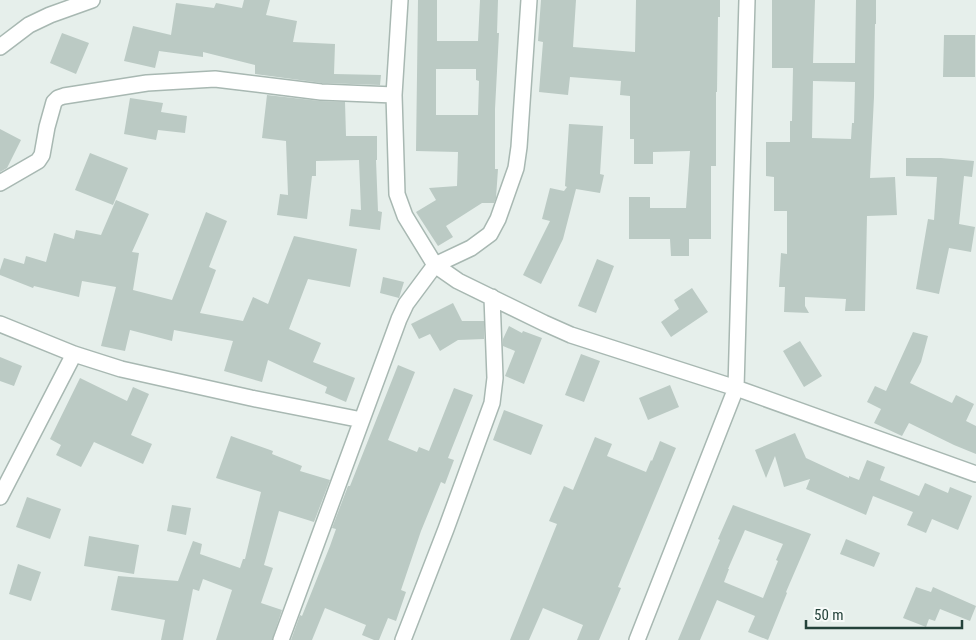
<svg xmlns="http://www.w3.org/2000/svg" width="976" height="640" viewBox="0 0 976 640" font-family="'Roboto Condensed',sans-serif">
	<rect width="100%" height="100%" fill="#e6efeb"/>
	<path fill="#bbcac4" fill-rule="evenodd" d="M244 0H270L266 15 297 21 293 42 335 44 334 74 381 75 380 85 322 83 255 74V65L203 52V57L159 51 155 68 124 61 133 26 171 35 176 3 214 8 216 3 242 8Z
		M418 0H437V41H478L480 0H498L497 33H499L495 109V169H498L496 198 494 203H482L446 226 453 237 438 246 416 212 436 200 429 188 457 186 458 152 416 151ZM436 69H476V80L479 81 478 115H436Z
		M541 0H576L573 47 635 52 636 0H720V17H718L717 92H716V166H711V239H689V256H671L670 239H629V197H650V208H686L690 151 653 152V164H634V139H630V96L620 95 621 81 570 77 568 95 539 92 543 42 538 41Z
		M772 0H815L813 63H855L856 0H876V24H875L874 97 870 178 895 177 897 215 867 216 865 311H845L846 299 805 297V306L809 313 784 312 785 287H779L781 253 787 254V211H774V177L766 176V142H790V121H792L793 68H772ZM813 81 855 82 854 123H852L851 139 812 138Z
		M62 33 89 43 76 74 50 63Z
		M944 35H975V77H943Z
		M267 95 320 101 345 102 346 136H377V160H376L378 211 382 212 380 230 349 226 351 209 361 210 359 160 316 161V176H312L307 219 277 215 280 194 288 195 286 141 262 138Z
		M130 98 163 103 161 112 187 116 185 133 158 130 156 140 124 134Z
		M569 124 603 126 600 174 604 175 600 193 576 189 563 239 541 284 523 275 550 221 542 219 550 188 564 191 567 187 565 186Z
		M0 129 21 140 7 168 0 172Z
		M90 153 128 168 113 205 75 190Z
		M906 158H941L974 161 972 177 964 176 959 224 975 227 971 252 949 248 939 294 916 289 928 219 934 220 937 177 906 176Z
		M116 200 149 214 132 252 139 253 133 290 172 300 206 212 227 221 209 267 216 270 200 313 243 321 253 297 268 304 294 236 357 249 350 287 308 279 289 329 321 343 313 362 355 378 346 402 325 393 327 387 268 360 262 382 224 371 233 341 174 330 172 341 130 330 125 351 101 346 116 287 82 281 79 297 34 286 33 288 0 275V270L4 258 24 264 26 256 46 262 54 233 74 239 76 230 101 235Z
		M597 259 614 266 596 313 578 306Z
		M383 277 404 282 399 298 380 293Z
		M692 288 708 312 671 337 661 322 679 309 674 300Z
		M453 303 462 321H484V339L458 340 440 351 430 334 419 339 411 324Z
		M509 326 522 333 523 331 542 338 524 384 505 376 515 351 503 346V339Z
		M913 332 928 336 921 362 910 383 952 403 956 395 974 404 966 421 976 426V454L954 445 909 423 902 436 874 423 881 409 867 402 875 386 886 391Z
		M800 341 822 376 804 387 783 351Z
		M581 354 600 361 584 402 565 395Z
		M0 357 22 366 14 386 0 381Z
		M398 365 415 372 388 440 417 452 419 447 429 451 454 388 473 395 448 458 454 460 445 484 441 482 421 531 401 590 406 592 396 621 388 618 379 640H374L362 635 366 625 325 608 312 640H291L300 615 302 616 330 546 336 529 332 528 348 486H350Z
		M80 378 127 401 133 387 149 394 131 435 152 444 143 464 94 442 81 467 56 455 61 445 50 439Z
		M670 385 679 407 648 420 639 398Z
		M504 410 543 425 531 455 493 440Z
		M795 433 806 458 849 478V476L859 480 867 460 885 467 880 480 919 496 925 483 948 493 950 487 972 496 958 530 932 519 926 533 907 525 913 512 873 496 866 515 806 489 810 479 784 487 775 456 766 478 755 450Z
		M231 436 273 451 272 454 302 466 300 471 330 480 314 522 279 511 264 565 273 568 261 603 282 610 272 640H216L232 590 203 579 199 591 193 589 183 640H161L165 620 111 610 118 576 178 581 193 541 202 544 200 554 240 568 243 559H245L261 492 216 478Z
		M595 437 612 444 607 456 646 472 651 460 652 461 660 441 676 448 618 587 621 588 599 640H577L583 625 543 608 529 640H510L557 524 549 521 564 486 573 490Z
		M27 497 61 509 50 539 16 527Z
		M172 505 191 508 186 535 167 531Z
		M733 505 811 534 786 592 787 593 768 640 748 632 755 616 717 600 700 640H678L720 540 718 539ZM745 530 783 544 776 560 778 561 763 598 724 582 729 569H728Z
		M89 536 139 545 134 574 84 566Z
		M846 539 880 553 874 567 840 554Z
		M18 564 41 572 31 601 9 594Z
		M916 587 931 592 933 587 976 606 970 621 940 609 935 621 929 619 926 627 903 618Z"/>
	<g fill="none" stroke-linecap="round" stroke-linejoin="round">
		<g stroke="#a8b8b2" stroke-width="18">
			<path id="minor" d="M400 0 394 95 397 194 405 216 435 265 458 281 544 323 571 335 736 388 976 474
				M0 47 29 25 50 15 92 0
				M0 183 38 161 42 155 47 127 54 102 58 98 64 96 147 83 215 79 321 92 394 95
				M0 324 74 354 121 369 251 398 362 420
				M0 497 74 354
				M281 640 399 319 406 304 435 265 471 248 490 234 498 219 516 168 519 147 529 0
				M403 640 446 529 492 403 495 378 492 297
				M637 640 736 388 747 0"/>
		</g>
		<use href="#minor" stroke="#fff" stroke-width="15"/>
	</g>
	<path d="M806 620v8h156v-8" fill="none" stroke="#24423a" stroke-width="2.5"/>
	<text x="814" y="620" font-size="15" fill="#24423a" stroke="#f7fbf9" stroke-width="4" paint-order="stroke">50 m</text>
</svg>
